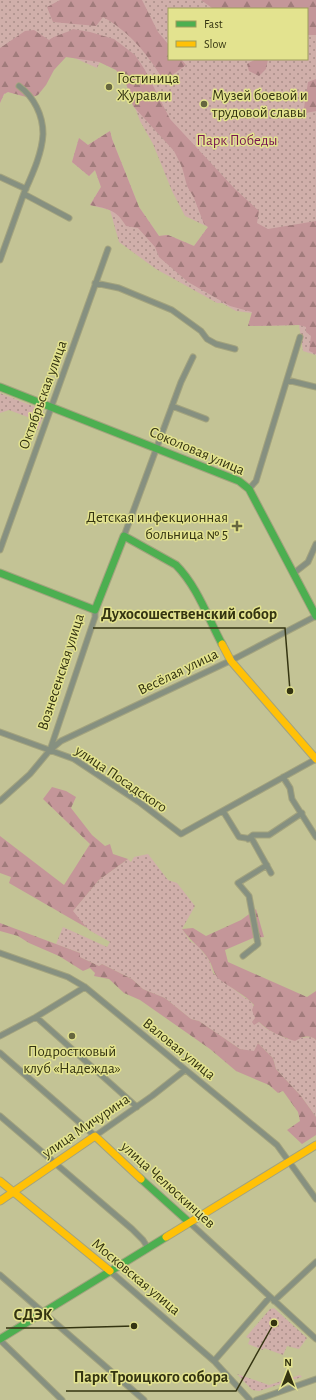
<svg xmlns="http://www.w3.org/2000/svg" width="316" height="1400" viewBox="0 0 316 1400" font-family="'Alegreya Sans',sans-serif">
	<defs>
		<pattern id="grass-dots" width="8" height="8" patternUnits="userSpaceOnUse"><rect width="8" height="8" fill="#d0afaa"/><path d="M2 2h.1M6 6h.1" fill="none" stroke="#aa8f89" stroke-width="1.8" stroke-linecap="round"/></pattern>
		<pattern id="forest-firs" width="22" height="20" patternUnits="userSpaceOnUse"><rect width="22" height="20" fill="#c49699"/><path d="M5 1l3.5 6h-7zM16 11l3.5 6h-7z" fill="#a07b7b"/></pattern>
	</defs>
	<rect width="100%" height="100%" fill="#c3c395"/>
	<path fill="url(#grass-dots)" fill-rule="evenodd" d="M0 0H316V355L303 351 299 325 248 326 252 313 236 311 222 303H217L156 269 119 242 110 210 90 205 101 187 95 170 89 176 72 162 79 138 88 145 110 131 112 139 139 207 159 236 168 235 194 246 208 227 185 216 172 191 153 144 140 121 126 83 116 70 100 62 97 68 61 52 32 98 8 92 4 94 0 103ZM169 9H307V59H169Z
		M0 393 43 410 44 414 38 430 32 426 34 422 33 419 9 410 0 413Z
		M148 854 168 880 177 883 195 906 182 929 190 941 198 946 209 960 213 973 245 998C256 1002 256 1014 254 1024L259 1022 265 1028 287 1039 312 1037 316 1040V1117L301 1096 276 1069 273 1058 258 1043 254 1052 240 1049 199 1021 191 1019 165 998 143 989 132 979 102 964 99 966 80 957V953L56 944 63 927 107 947 110 942 89 930 72 912 99 880 128 859 131 862 134 857Z
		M274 1308 307 1338 299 1349 287 1346 283 1355 264 1348 263 1350 248 1344 250 1339 246 1337 270 1309Z
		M237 1374 269 1385 300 1375 302 1377 259 1391 252 1390Z"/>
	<path fill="url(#forest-firs)" d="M60 0H142L158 32 169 45V59H181L186 65 164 81C149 56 129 31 103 17L96 26 53 22 47 7Z
		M201 0H316V35H307V9H211L212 8Z
		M73 29 90 32 114 39 135 55 145 70 170 119 235 189 259 211 257 223 268 229 316 221V354L309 351 311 336 306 332V327L299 325 248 326 252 312 230 306 188 282 159 257 155 247 138 228 126 226C116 209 108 209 90 205L101 187 95 170 89 176 72 162 79 138 88 145 110 131 112 139 139 207 159 236 168 235 194 246 208 227 204 224 194 198 187 186 182 167 174 151 133 106 126 83 116 70 99 62 66 57 54 70 46 85 38 95 30 98 8 92 4 94 0 103V48L25 31 34 30 49 40C57 34 65 34 73 29Z
		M256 59H268L266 69 259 76 249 71 247 64Z
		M316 79V111L306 113 304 108 308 82Z
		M52 787 66 791 76 797 71 808 92 835 105 846 110 844 113 854 128 859 99 880 73 911 87 928 9 883 11 877 0 873V836L64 885 90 844 43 799Z
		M256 909 264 937 253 938 225 950 228 962 307 997 316 991V1040C309 1034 302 1037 295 1041 282 1037 269 1032 259 1022L254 1025 252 1022 255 1018 252 1010 254 1005C247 996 229 987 219 979 213 973 213 967 209 960 202 948 190 941 182 929L193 928 206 936 241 920Z
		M0 923 80 953V957L99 966 102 964 132 979 143 989 165 998 191 1019 199 1021 240 1049 254 1051 258 1043 273 1058 276 1069 301 1096 316 1117V1135L302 1144 287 1130 300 1121 298 1112 283 1091 278 1093 269 1085 236 1071 210 1049 140 1000 124 993 109 979 94 976 95 973 90 968 83 971 59 956 29 943 18 936 0 931Z"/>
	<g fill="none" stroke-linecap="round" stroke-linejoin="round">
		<g stroke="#a3a37e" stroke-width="7">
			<path id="street" d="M0 177 26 189
				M24 194 69 218
				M0 260C8 238 16 215 24 193 32 175 42 154 43 134 43 115 34 97 19 86
				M95 283 119 288 172 310 201 331 207 339 216 344 235 349
				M287 380 316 387
				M172 406 206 419
				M249 489 256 481 300 337
				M124 536 181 382 193 357
				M0 550 108 249
				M294 573 308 562 316 544
				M0 732 74 759 139 802 181 834 316 759
				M50 750 61 741 236 658 316 616
				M283 777 290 788 292 799 316 837
				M0 801 30 774 50 750 95 617V610
				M223 811 239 837 252 839 271 873
				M248 839 253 835H269L302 813
				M0 953 68 977 85 987 277 1145 316 1199
				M243 956 258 944 249 896 238 883 267 865
				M36 1017 137 1107
				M0 1036 36 1017 85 987
				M0 1053 95 1136 152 1096 185 1070
				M0 1116 132 1229 143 1240 148 1248
				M190 1223 316 1339
				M110 1271 214 1361 250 1400
				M0 1275 144 1400
				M274 1301 316 1262
				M0 1340 62 1400
				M214 1361 270 1297
				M256 1400 316 1379"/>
		</g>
		<g stroke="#a3a37e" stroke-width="9">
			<path id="fast" d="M0 387 239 481 249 489 316 616
				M0 573 95 610 124 536 176 565C197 586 208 618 222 644
				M141 1179 190 1223
				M0 1339 166 1237"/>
		</g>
		<g stroke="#a3a37e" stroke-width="9">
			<path id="slow" d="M222 644 231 661 316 759
				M0 1181 110 1271
				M0 1201 95 1136 141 1179
				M166 1237 316 1145"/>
		</g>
		<use href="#street" stroke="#869080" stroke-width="5"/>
		<use href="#fast" stroke="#4caf50" stroke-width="7"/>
		<use href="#slow" stroke="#ffc107" stroke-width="7"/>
	</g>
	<g fill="#66663f" stroke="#e3e38f" stroke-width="1.5">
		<circle cx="109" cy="87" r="4"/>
		<circle cx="204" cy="104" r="4"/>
		<path d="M235 520h4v4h4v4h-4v4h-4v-4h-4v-4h4z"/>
		<circle cx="72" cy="1036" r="4"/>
	</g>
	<g text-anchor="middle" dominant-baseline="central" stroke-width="3" stroke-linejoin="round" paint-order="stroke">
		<g font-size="15" fill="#343411" stroke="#e3e38f" text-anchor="start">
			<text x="117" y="78">Гостиница<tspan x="117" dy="17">Журавли</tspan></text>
			<text x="212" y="95">Музей боевой и<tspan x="212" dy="17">трудовой славы</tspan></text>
			<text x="228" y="517" text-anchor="end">Детская инфекционная<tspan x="228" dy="17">больница № 5</tspan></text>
			<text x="72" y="1051" text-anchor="middle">Подростковый<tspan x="72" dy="17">клуб «Надежда»</tspan></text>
		</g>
		<g font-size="15" fill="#791552" stroke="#e3e38f">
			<text x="237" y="140">Парк Победы</text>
		</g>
		<g font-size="15" fill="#343411" stroke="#e3e38f">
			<text transform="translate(43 395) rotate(-70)">Октябрьская улица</text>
			<text transform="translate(197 451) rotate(23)">Соколовая улица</text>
			<text transform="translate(61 672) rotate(-72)">Вознесенская улица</text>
			<text transform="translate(178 672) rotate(-26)">Весёлая улица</text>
			<text transform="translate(121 779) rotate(34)">улица Посадского</text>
			<text transform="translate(179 1049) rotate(39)">Валовая улица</text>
			<text transform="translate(86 1126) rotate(-34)">улица Мичурина</text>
			<text transform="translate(168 1185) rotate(42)">улица Челюскинцев</text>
			<text transform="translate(136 1277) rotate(40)">Московская улица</text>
		</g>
	</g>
	<path fill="none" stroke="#343411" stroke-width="1.5" d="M290 691L285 628H93M134 1326L61 1328H6M274 1323L236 1391H66"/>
	<g fill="#343411" stroke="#e3e38f" stroke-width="1.5">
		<circle cx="290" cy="691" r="4"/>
		<circle cx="134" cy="1326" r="4"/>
		<circle cx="274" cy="1323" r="4"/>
	</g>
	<g font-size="16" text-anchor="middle" font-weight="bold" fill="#343411" stroke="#e3e38f" stroke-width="3" stroke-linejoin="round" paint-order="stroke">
		<text x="189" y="619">Духосошественский собор</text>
		<text x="33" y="1320">СДЭК</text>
		<text x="151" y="1382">Парк Троицкого собора</text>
	</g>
	<rect x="168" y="8" width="140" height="52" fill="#e3e38f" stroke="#9d9d5d"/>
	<rect x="176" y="21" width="20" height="6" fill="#4caf50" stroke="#9d9d5d"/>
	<text x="204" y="28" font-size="12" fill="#343411">Fast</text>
	<rect x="176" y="41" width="20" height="6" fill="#ffc107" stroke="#9d9d5d"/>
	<text x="204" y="48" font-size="12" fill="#343411">Slow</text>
	<g transform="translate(288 1372)" stroke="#e3e38f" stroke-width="3" paint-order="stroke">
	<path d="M0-3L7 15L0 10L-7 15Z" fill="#343411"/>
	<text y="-6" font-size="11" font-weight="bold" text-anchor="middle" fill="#343411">N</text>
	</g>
</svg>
